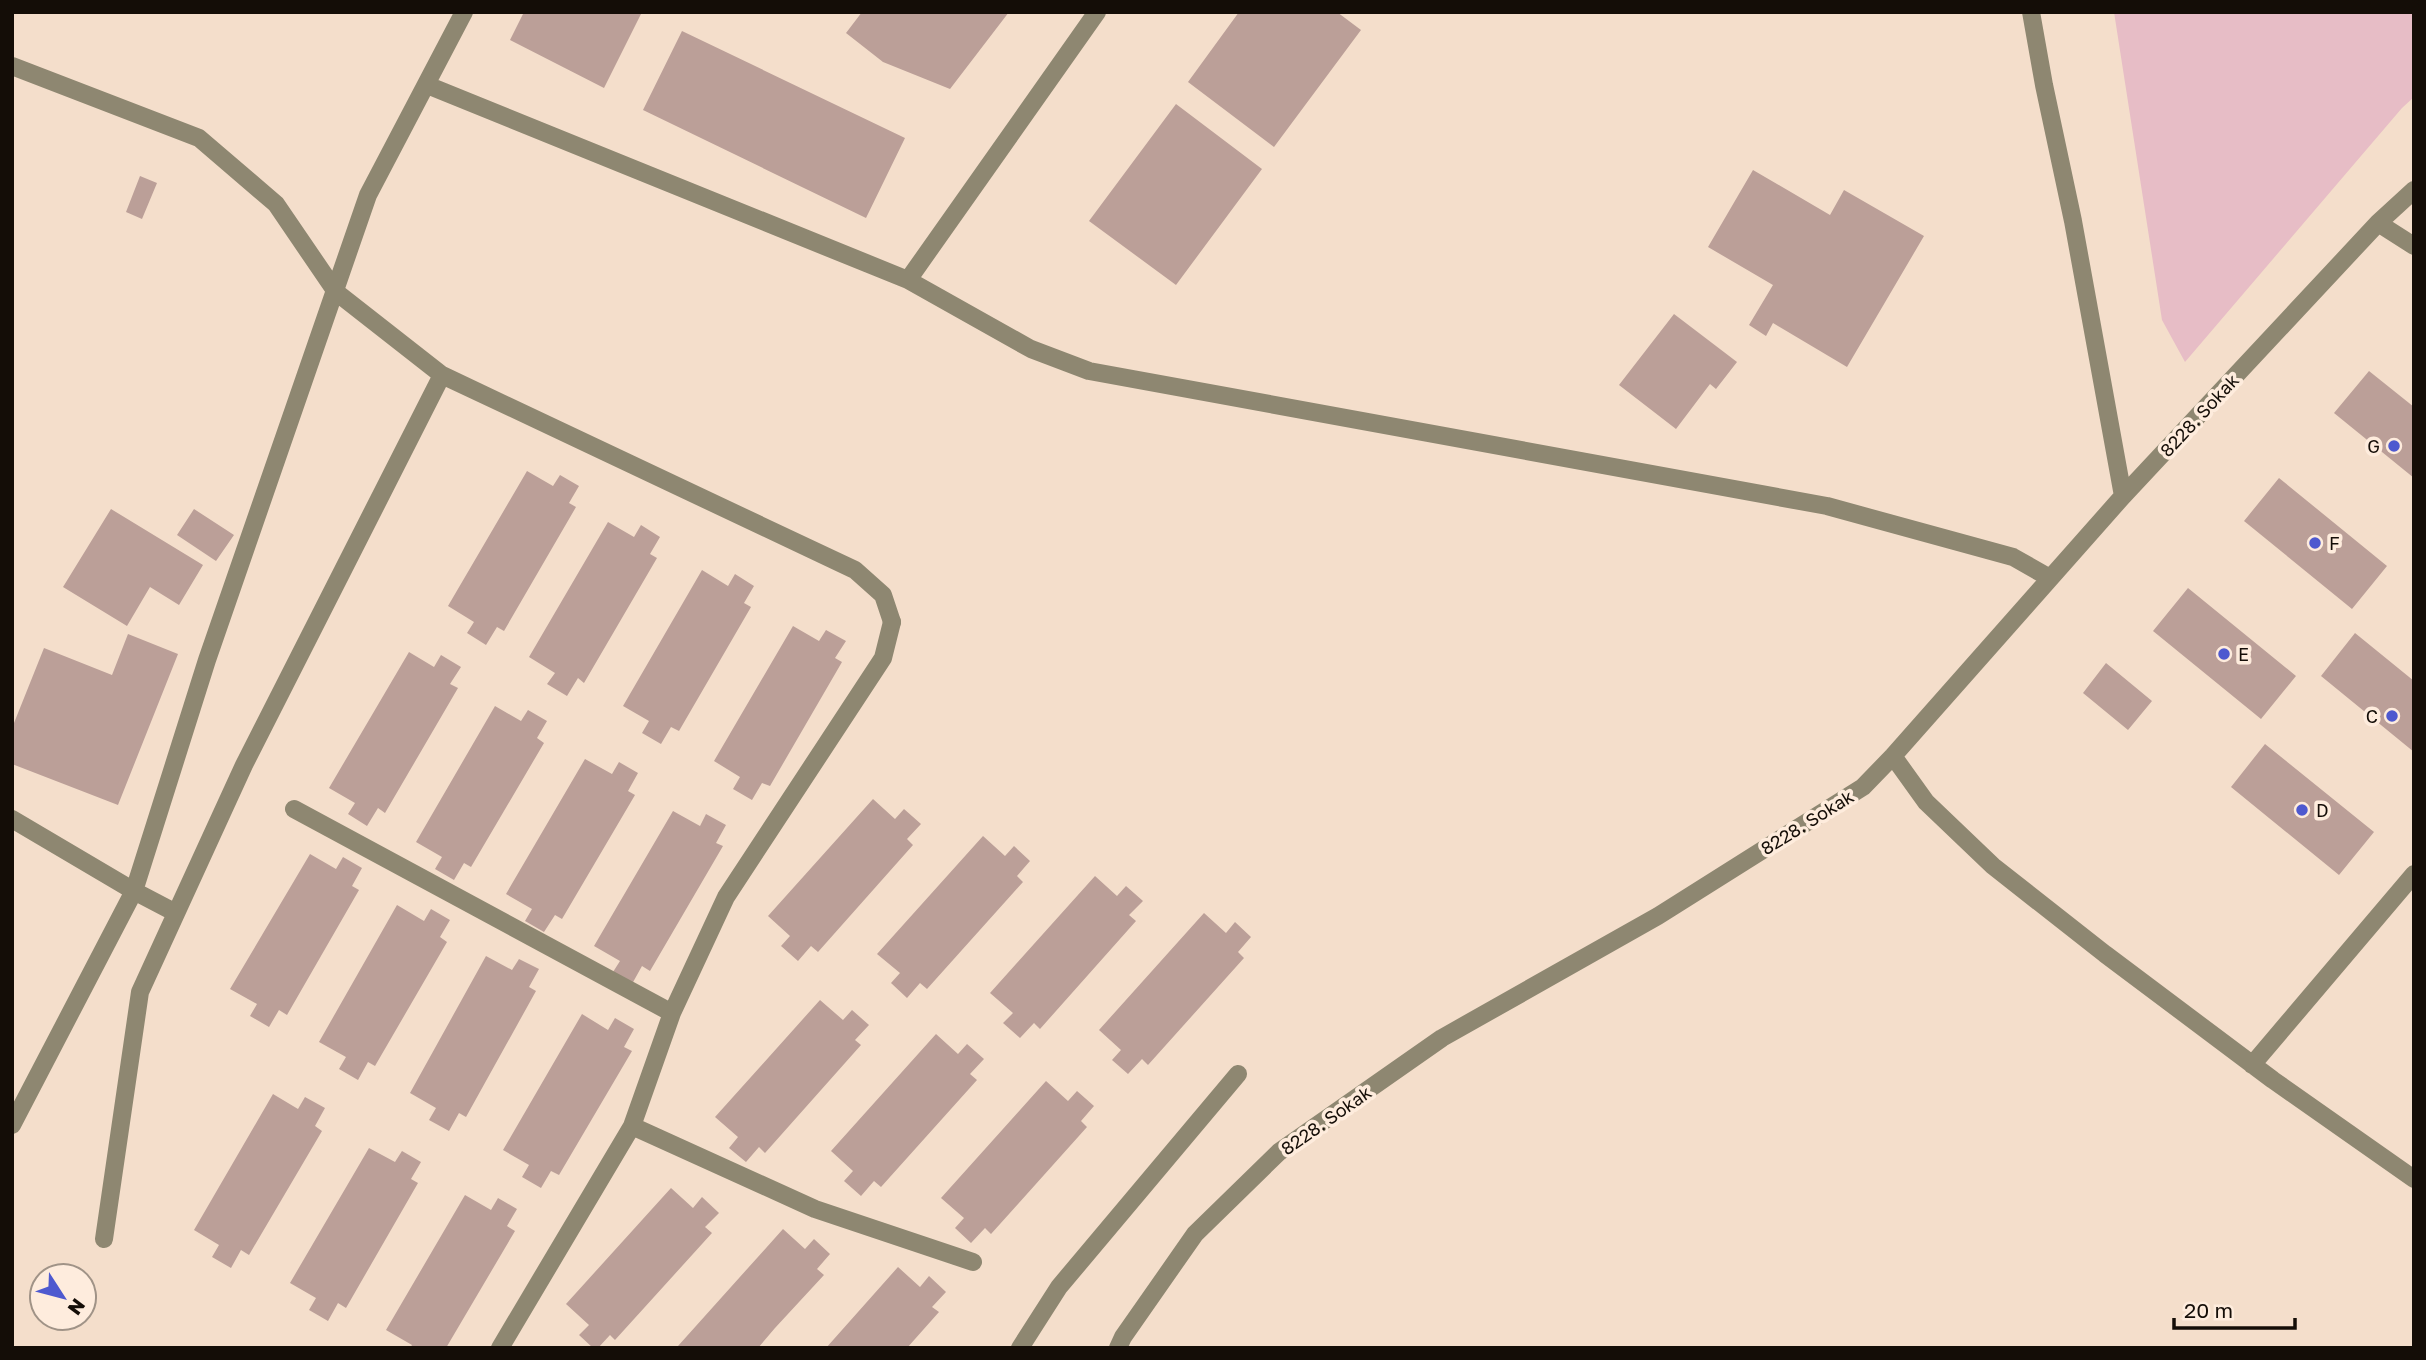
<svg xmlns="http://www.w3.org/2000/svg" width="2426" height="1360" viewBox="0 0 2426 1360" font-family="'Golos Text',sans-serif">
	<rect width="100%" height="100%" fill="#f4decb"/>
	<path fill="#e7bdc6" d="M2114 12H2414V97L2402 108 2185 362 2162 320Z"/>
	<path fill="#bb9f98" d="M524 12H642L604 88 510 40Z
		M862 12H1009L950 89 883 62 846 33Z
		M1239 12H1337L1361 30 1274 147 1188 82Z
		M682 31 905 138 866 218 643 110Z
		M1176 104 1262 169 1176 285 1089 221Z
		M1753 170 1830 215 1844 190 1924 236 1847 367 1773 323 1766 336 1749 325 1773 285 1708 247Z
		M140 176 157 183 142 219 126 212Z
		M1674 314 1737 362 1716 389 1710 384 1676 429 1619 385Z
		M2369 371 2414 407V478L2334 413Z
		M527 471 553 486 560 475 579 486 569 503 576 507 504 631 497 627 486 645 467 633 474 622 448 606Z
		M2279 478 2387 566 2352 609 2244 521Z
		M111 509 203 565 179 605 150 587 127 626 63 587Z
		M194 509 234 535 216 561 177 535Z
		M608 522 634 537 641 525 660 537 650 554 657 558 584 683 578 678 567 696 547 684 555 673 529 657Z
		M702 570 728 586 735 574 754 586 744 603 751 607 679 731 671 727 661 744 642 733 649 721 623 706Z
		M2188 588 2296 676 2261 719 2153 631Z
		M793 626 819 641 826 630 846 641 835 658 842 662 770 786 762 783 752 800 733 789 740 777 714 761Z
		M2355 633 2414 681V752L2321 676Z
		M128 634 178 654 118 805 12 764V728L44 648 112 675Z
		M409 652 434 667 441 655 461 667 450 684 458 688 385 813 378 808 367 826 348 814 355 803 329 788Z
		M2106 663 2152 701 2128 730 2083 693Z
		M495 706 521 721 528 710 547 721 537 738 544 743 471 867 464 863 454 880 435 869 442 857 416 842Z
		M2265 744 2374 832 2339 875 2231 787Z
		M585 759 612 774 619 762 638 773 628 791 635 795 562 919 555 915 544 932 525 921 532 909 506 894Z
		M873 799 895 819 904 809 921 824 907 839 913 845 818 952 811 946 798 961 781 946 790 936 768 916Z
		M673 811 700 826 706 814 726 825 716 843 723 846 650 971 642 966 632 984 613 972 620 961 594 946Z
		M983 836 1005 856 1014 846 1030 861 1017 876 1023 882 927 989 920 983 907 998 891 983 900 973 877 954Z
		M310 854 336 869 343 857 362 868 352 886 359 890 287 1015 279 1010 269 1027 250 1016 257 1004 230 989Z
		M1095 876 1117 896 1126 886 1143 901 1129 915 1136 921 1040 1029 1034 1023 1020 1038 1003 1023 1013 1013 990 993Z
		M397 905 424 921 431 909 450 920 440 937 447 942 375 1066 368 1062 358 1080 339 1069 346 1057 319 1042Z
		M1204 913 1226 933 1235 922 1251 937 1238 952 1244 958 1148 1065 1142 1059 1128 1074 1112 1060 1121 1050 1099 1030Z
		M486 956 512 970 519 959 539 969 529 987 536 991 466 1117 459 1113 449 1131 429 1120 436 1108 410 1093Z
		M820 1000 843 1020 852 1010 869 1025 855 1040 861 1045 765 1153 759 1147 746 1162 729 1148 738 1137 715 1117Z
		M582 1014 608 1030 615 1018 634 1029 624 1047 632 1051 559 1175 551 1171 541 1188 522 1177 529 1165 503 1150Z
		M936 1034 958 1054 967 1044 984 1059 970 1074 977 1080 881 1187 874 1181 861 1196 844 1181 853 1171 831 1151Z
		M1046 1081 1068 1101 1077 1091 1094 1106 1081 1121 1087 1127 991 1234 985 1228 971 1243 955 1228 964 1218 941 1198Z
		M273 1094 298 1109 305 1097 325 1108 315 1126 322 1131 249 1255 241 1250 231 1268 212 1257 219 1245 194 1230Z
		M369 1148 395 1162 402 1151 421 1162 411 1179 418 1183 346 1308 338 1303 328 1321 309 1310 316 1298 290 1283Z
		M671 1188 693 1208 702 1197 719 1213 705 1227 712 1233 615 1340 610 1335 598 1348H593L579 1335 589 1325 566 1304Z
		M465 1195 491 1210 498 1198 517 1209 507 1226 515 1231 446 1348H410L412 1345 386 1330Z
		M783 1229 805 1249 814 1239 830 1254 817 1269 824 1275 775 1328 758 1348 678 1346Z
		M898 1267 920 1287 929 1276 946 1292 932 1307 939 1312 907 1348H826Z"/>
	<g fill="none" stroke-linecap="round" stroke-linejoin="round">
		<path stroke="#8e8771" stroke-width="18" d="M294 809 672 1013
			M632 1126 815 1209 973 1262
			M500 1348 632 1126 672 1013 726 897 883 658 892 622
			M1020 1348 1059 1287 1238 1074"/>
		<path stroke="#8e8771" stroke-width="18" d="M2031 12 2044 85 2073 221 2123 496
			M12 66 199 138 276 204 336 292 442 375 855 570 883 595 892 622
			M427 85 908 280 1097 12
			M2378 223 2414 246
			M908 280 1031 349 1089 371 1827 506 2013 557 2050 578
			M1893 756 1926 802 1993 866 2105 954 2273 1080 2414 1179
			M12 819 134 891 176 913
			M2252 1065 2414 874
			M12 1125 134 891 207 660 368 195 464 12
			M104 1239 140 992 244 765 442 375
			M1118 1348 1123 1337 1195 1234 1279 1152 1442 1038 1658 916 1863 787 1893 756 2123 496 2378 223 2414 190"/>
	</g>
	<g fill="#4e59cf" stroke="#feecdd" stroke-width="2.5">
		<circle cx="2394" cy="446" r="7"/>
		<circle cx="2315" cy="543" r="7"/>
		<circle cx="2224" cy="654" r="7"/>
		<circle cx="2392" cy="716" r="7"/>
		<circle cx="2302" cy="810" r="7"/>
	</g>
	<g text-anchor="middle" dominant-baseline="central" stroke-width="7" stroke-linejoin="round" paint-order="stroke">
		<g font-size="18" fill="#140d07" stroke="#feecdd">
			<text transform="translate(2199 415) rotate(-47)">8228. Sokak</text>
			<text transform="translate(1807 822) rotate(-32)">8228. Sokak</text>
			<text transform="translate(1326 1120) rotate(-35)">8228. Sokak</text>
		</g>
		<g font-size="18" fill="#140d07" stroke="#feecdd" text-anchor="start">
			<text x="2380" y="446" text-anchor="end">G</text>
			<text x="2329" y="543">F</text>
			<text x="2238" y="654">E</text>
			<text x="2378" y="716" text-anchor="end">C</text>
			<text x="2316" y="810">D</text>
		</g>
	</g>
	<rect width="2426" height="1360" fill="none" stroke="#140d07" stroke-width="28"/>
	<g transform="translate(63 1297) rotate(126)"><circle r="33" fill="#feecdd" stroke="#a09387" stroke-width="2"/>
	<path d="M0-5L12 26L0 18L-12 26Z" fill="#4e59cf"/>
	<text y="-10" font-size="19" font-weight="bold" text-anchor="middle" fill="#140d07">N</text>
	</g>
	<path d="M2174 1318v10h121v-10" fill="none" stroke="#140d07" stroke-width="3.5"/>
	<text x="2184" y="1318" font-size="21" fill="#140d07" stroke="#feecdd" stroke-width="5" paint-order="stroke">20 m</text>
</svg>
